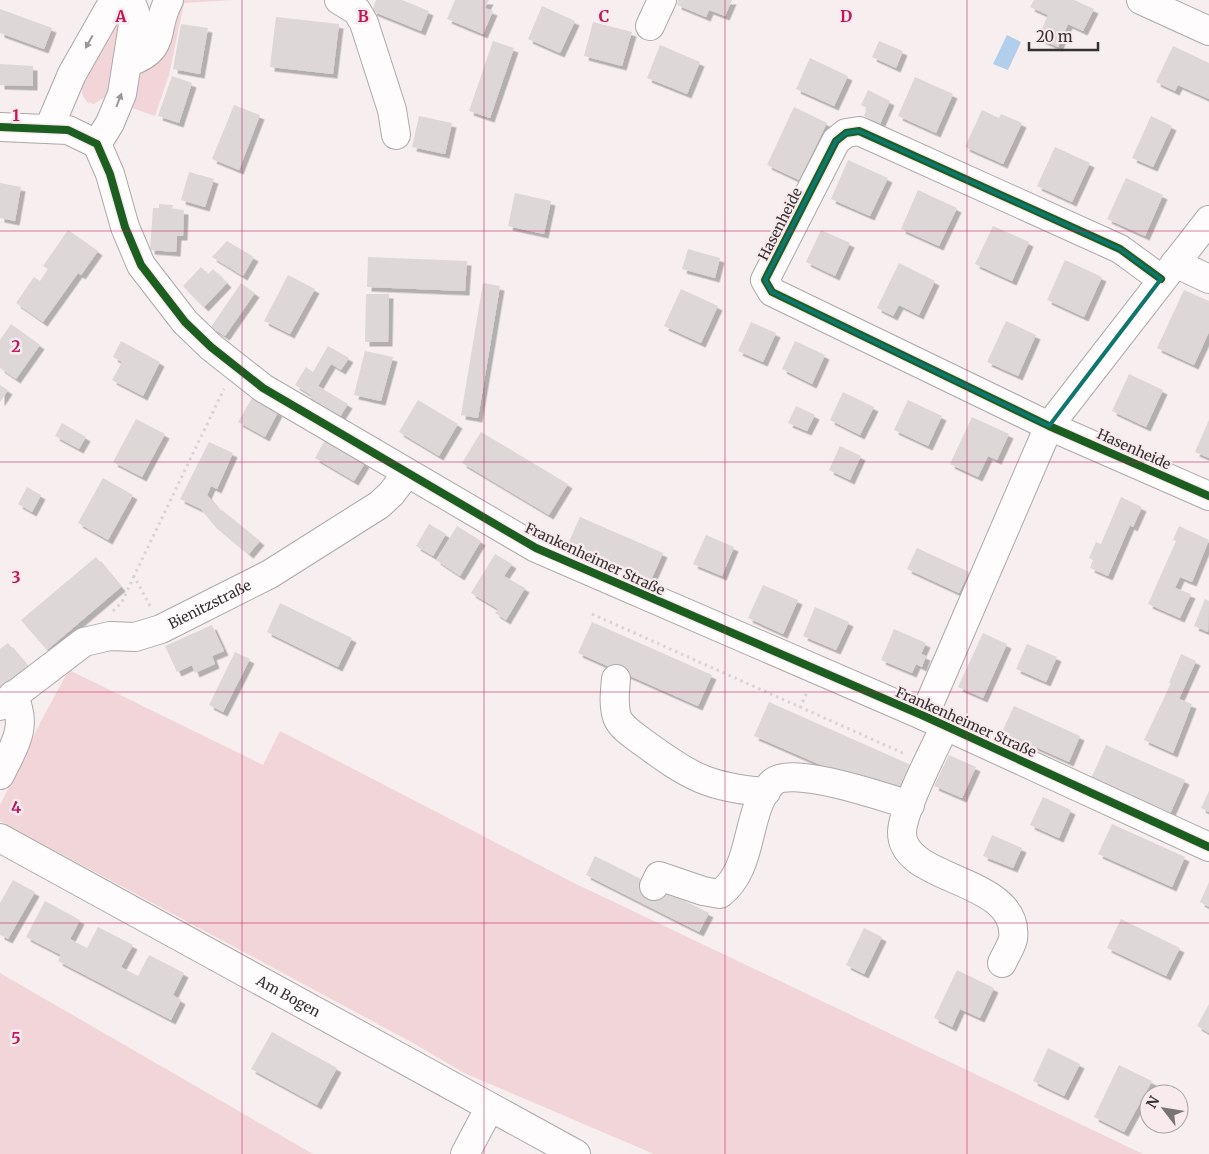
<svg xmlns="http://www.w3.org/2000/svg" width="1209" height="1154" viewBox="0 0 1209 1154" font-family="Merriweather,serif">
	<defs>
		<filter id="shadow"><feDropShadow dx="4.5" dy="4.5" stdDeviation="0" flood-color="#0004"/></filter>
	</defs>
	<rect width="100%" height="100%" fill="#f6eeef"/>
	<path fill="#f2d5d8" d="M180 0H234L184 3 169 75 155 116 132 108 137 73Z
		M116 20 122 23 110 94 94 104 87 102 82 94V80Z
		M69 670 263 765 280 731 574 883 1143 1154H654L464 1073 415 1044 0 821V805L41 721Z
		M0 973 313 1154H0Z"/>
	<path fill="#b1ceec" d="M1007 35 1021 42 1008 70 993 64Z"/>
	<path fill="#ddd7d8" filter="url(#shadow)" d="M376 0H402L429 11 421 31 372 11Z
		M455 0H489L485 8 493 11 483 34 447 19Z
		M678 0H732L725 16 709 10 706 17 677 5Z
		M1034 0H1074L1094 9 1083 31 1068 24 1058 47 1038 38 1048 15 1030 7Z
		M542 6 575 21 560 53 528 39Z
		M0 9 52 28 44 49 0 33Z
		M276 17 339 24 333 74 270 67Z
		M593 22 632 32 622 66 584 56Z
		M181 24 208 28 200 74 173 69Z
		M493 41 514 48 490 118 469 111Z
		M879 41 903 51 896 68 872 57Z
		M660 45 700 62 687 94 647 78Z
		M1173 46 1209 63V99L1178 85 1175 91 1156 82Z
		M810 58 848 76 834 106 796 89Z
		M0 64 33 66V86L0 85Z
		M172 76 192 83 179 123 158 116Z
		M915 77 953 94 936 133 898 116Z
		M868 90 890 101 880 124 864 116 867 108 861 105Z
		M234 105 260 115 239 170 212 159Z
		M794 107 827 123 799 180 767 165Z
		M982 110 999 118 1001 114 1022 123 1003 164 965 147Z
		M419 116 452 123 445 154 412 147Z
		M1151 116 1172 126 1153 167 1132 158Z
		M1055 147 1090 163 1072 202 1037 186Z
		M848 160 888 178 870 216 831 199Z
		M189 172 214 179 205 207 181 200Z
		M1126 178 1163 195 1145 236 1107 219Z
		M0 183 21 187 15 221 0 218Z
		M918 190 957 208 939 246 901 229Z
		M515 193 551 201 544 234 508 226Z
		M159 204 173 205 172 209 184 210 183 236H177L176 252 150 250 153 208H159Z
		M993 226 1029 242 1012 281 975 264Z
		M68 230 98 251 81 275 78 273 43 322 16 303 34 277 40 281 48 269 43 266Z
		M821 230 850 243 835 276 806 262Z
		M227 241 254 257 243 276 212 257Z
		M688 249 720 258 715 278 682 269Z
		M368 257 467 261 465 291 367 287Z
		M1065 260 1102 277 1084 317 1047 300Z
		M899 263 935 281 919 315 899 305 893 316 877 308Z
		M201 267 208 274 213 269 227 283 204 307 183 286Z
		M288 275 315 289 290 334 264 321Z
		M241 283 255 293 225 336 211 327Z
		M483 283 500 286 478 418 461 415Z
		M681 289 718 306 701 343 664 326Z
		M1184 290 1209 301V332L1194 365 1157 348Z
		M366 294H389L388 342H365Z
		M1006 321 1036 335 1018 376 987 362Z
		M751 322 776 333 763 362 738 351Z
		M11 324 40 345 16 379 0 368V340Z
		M121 341 160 362 143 396 112 380 122 362 113 357Z
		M795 341 825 355 812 384 782 369Z
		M328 346 349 358 341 370 331 364 318 386 348 404 338 420 308 402 312 396 295 385 306 367 313 372Z
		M365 351 393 357 381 401 354 395Z
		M1129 374 1163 390 1146 427 1112 411Z
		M0 385 8 390 0 402Z
		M843 392 874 407 860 435 830 420Z
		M252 398 278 412 265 437 238 422Z
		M418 400 458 424 439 456 399 432Z
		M908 400 942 416 928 446 894 430Z
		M796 406 815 415 807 431 788 423Z
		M972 417 1009 434 997 460 988 456 978 477 950 464Z
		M136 419 165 434 142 477 113 462Z
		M1209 420V458L1195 452Z
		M62 423 86 437 79 449 55 436Z
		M481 432 568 484 549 515 462 463Z
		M325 440 365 463 354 481 315 458Z
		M209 442 233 453 217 489 211 486 207 495 221 512 222 510 260 541 249 554 212 523 201 509 180 499Z
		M840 446 861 456 850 480 829 470Z
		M103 478 133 495 108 540 78 523Z
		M27 487 41 495 32 512 18 504Z
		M1121 497 1142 507 1133 527 1130 525 1108 576 1090 568 1093 560 1089 558 1096 542 1101 544Z
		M580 517 663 553 651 580 568 544Z
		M429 524 446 534 433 556 416 546Z
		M457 526 481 541 460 576 436 560Z
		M1179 526 1209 540 1192 582 1180 577 1175 588 1191 594 1180 618 1148 604 1176 541 1173 540Z
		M706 535 734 547 722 576 693 564Z
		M917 548 969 572 959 593 907 569Z
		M495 554 512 564 504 576 525 588 506 620 495 613 498 609 471 593Z
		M96 557 121 587 47 650 21 620Z
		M763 585 798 600 783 634 748 618Z
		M1205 599 1209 601 1208 632 1194 626Z
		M280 603 352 638 338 667 267 632Z
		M815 607 849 622 836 650 803 636Z
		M592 622 712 675 698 706 578 653Z
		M212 625 224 651 212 656 215 664 195 673 192 665 177 672 165 646Z
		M894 629 926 643 921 654 926 656 922 667 916 664 912 673 881 660Z
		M983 633 1007 644 983 698 958 687Z
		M8 643 29 668 0 692V649Z
		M1027 644 1057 657 1046 682 1016 669Z
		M235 652 250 659 223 712 209 705Z
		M1181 654 1196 661 1179 699 1192 704 1173 753 1144 740 1171 683H1169Z
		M769 702 911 765 897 798 754 736Z
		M1014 706 1080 736 1069 762 1002 732Z
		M1106 745 1185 780 1169 816 1090 781Z
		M949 755 976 767 962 798 934 786Z
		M1209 791V812L1201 808Z
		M1043 797 1071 810 1059 838 1030 825Z
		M1112 824 1185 857 1172 887 1098 854Z
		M992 835 1022 848 1013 868 983 856Z
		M595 856 709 913 699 932 586 875Z
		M13 880 35 892 8 939 0 935V903Z
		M1209 882V907L1200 902Z
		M45 901 80 920 70 939 87 948 98 927 133 945 121 967 138 976 149 955 184 973 173 995 181 1000 171 1020 58 961 61 955 26 937Z
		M1121 919 1180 948 1166 976 1107 948Z
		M864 928 882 937 864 974 846 965Z
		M957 970 994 988 980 1018 960 1009 952 1027 934 1018Z
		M1209 1004V1033L1197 1026Z
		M272 1032 337 1068 317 1105 251 1069Z
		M1048 1048 1080 1064 1064 1096 1033 1081Z
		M1119 1065 1152 1081 1124 1132 1094 1117Z"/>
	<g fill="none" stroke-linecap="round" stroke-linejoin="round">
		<g stroke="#aea8a9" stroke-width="30">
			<g id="minor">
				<path d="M339 0 357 11 364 23 392 110 396 135"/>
				<path d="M1141 0 1209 31"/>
				<path d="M650 26 662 0"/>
				<path d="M127 63C169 49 152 30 169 0"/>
				<path d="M0 127 68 130 97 144"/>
				<path d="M49 128 72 74 114 0"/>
				<path d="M97 144 110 174 125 227 141 265 185 322 211 347 263 388 536 548 924 716 1209 847"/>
				<path d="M97 144 110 123 122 94 135 12 130 0"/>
				<path d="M1175 263 1209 279"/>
				<path d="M1161 279 1120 249 859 131 846 133 836 141 765 280 772 292 1049 426 1209 496"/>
				<path d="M616 679C615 691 613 704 617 717 621 728 635 736 644 743 689 776 709 788 766 792"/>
				<path id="s1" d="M0 706 84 642 110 636 135 637 161 629 270 574 379 505 391 494 407 473"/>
				<path d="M924 716 1049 426 1209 220"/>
				<path d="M945 726C934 750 903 808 902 832 901 883 1021 877 1013 939 1011 947 1005 956 1002 963"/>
				<path d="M0 775C14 746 29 727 13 695"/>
				<path id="s2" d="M0 838 576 1154"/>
				<path d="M654 886 659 876 703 891 720 894C738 880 744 859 749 838 754 819 758 796 773 782 792 765 886 798 910 805"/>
				<path d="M465 1154 490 1107"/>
			</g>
		</g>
		<path stroke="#d7d4d5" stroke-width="3" stroke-dasharray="2.5 4" stroke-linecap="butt" d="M150 606 134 576 224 389
			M113 611 122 602 134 576
			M592 614 905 754
			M800 708 807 692"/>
		<use href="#minor" stroke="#fefcfd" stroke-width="28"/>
		<g stroke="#f9ebed" stroke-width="11">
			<path id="cycleway" d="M0 127 68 130 97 144 110 174 125 227 141 265 185 322 211 347 263 388 536 548 924 716 1209 847
				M1161 279 1120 249 859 131 846 133 836 141 765 280 772 292 1049 426 1209 496"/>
		</g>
		<use href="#cycleway" stroke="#1b5e20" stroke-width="8"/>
	</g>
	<defs><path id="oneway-solid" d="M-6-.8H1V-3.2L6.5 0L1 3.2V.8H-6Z" transform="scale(1.25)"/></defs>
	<g fill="#9a9697">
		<use href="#oneway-solid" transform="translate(89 42) rotate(119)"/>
		<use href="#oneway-solid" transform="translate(119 100) rotate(-69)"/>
	</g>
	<path fill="none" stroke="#0f766e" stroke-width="4" stroke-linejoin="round" d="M859 131 1120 249 1161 279 1049 426 772 292 765 280 836 141 846 133Z"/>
	<path fill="none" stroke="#c2185b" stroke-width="1" stroke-opacity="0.55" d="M242 0V1154M484 0V1154M725 0V1154M967 0V1154M0 231H1209M0 462H1209M0 692H1209M0 923H1209"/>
	<g text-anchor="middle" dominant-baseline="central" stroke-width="5" stroke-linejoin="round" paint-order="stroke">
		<g font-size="14" fill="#363131" stroke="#f9ebed">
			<text transform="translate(780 224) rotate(-63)">Hasenheide</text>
			<text transform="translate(1134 449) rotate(24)">Hasenheide</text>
			<text transform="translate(595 559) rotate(25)">Frankenheimer Straße</text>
			<text stroke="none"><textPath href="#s1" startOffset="239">Bienitzstraße</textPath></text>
			<text transform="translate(966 722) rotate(24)">Frankenheimer Straße</text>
			<text stroke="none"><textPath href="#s2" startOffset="329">Am Bogen</textPath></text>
		</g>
	</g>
	<g font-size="16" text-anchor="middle" font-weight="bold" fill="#c2185b" stroke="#f9ebed" stroke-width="5" stroke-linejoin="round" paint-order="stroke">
		<text x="121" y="22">A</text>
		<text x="363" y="22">B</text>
		<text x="604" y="22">C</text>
		<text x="846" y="22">D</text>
		<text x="16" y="121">1</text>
		<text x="16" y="352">2</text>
		<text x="16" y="583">3</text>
		<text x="16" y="813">4</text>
		<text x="16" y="1044">5</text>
	</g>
	<g transform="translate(1164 1109) rotate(301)"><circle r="24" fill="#f9ebed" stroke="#aba1a2"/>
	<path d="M0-4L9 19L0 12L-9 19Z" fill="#797374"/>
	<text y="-8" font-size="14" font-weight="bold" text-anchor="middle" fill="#363131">N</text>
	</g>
	<path d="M1029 42v8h69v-8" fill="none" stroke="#363131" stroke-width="2.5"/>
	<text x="1036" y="42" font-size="15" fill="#363131" stroke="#f9ebed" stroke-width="4" paint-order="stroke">20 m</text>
</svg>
